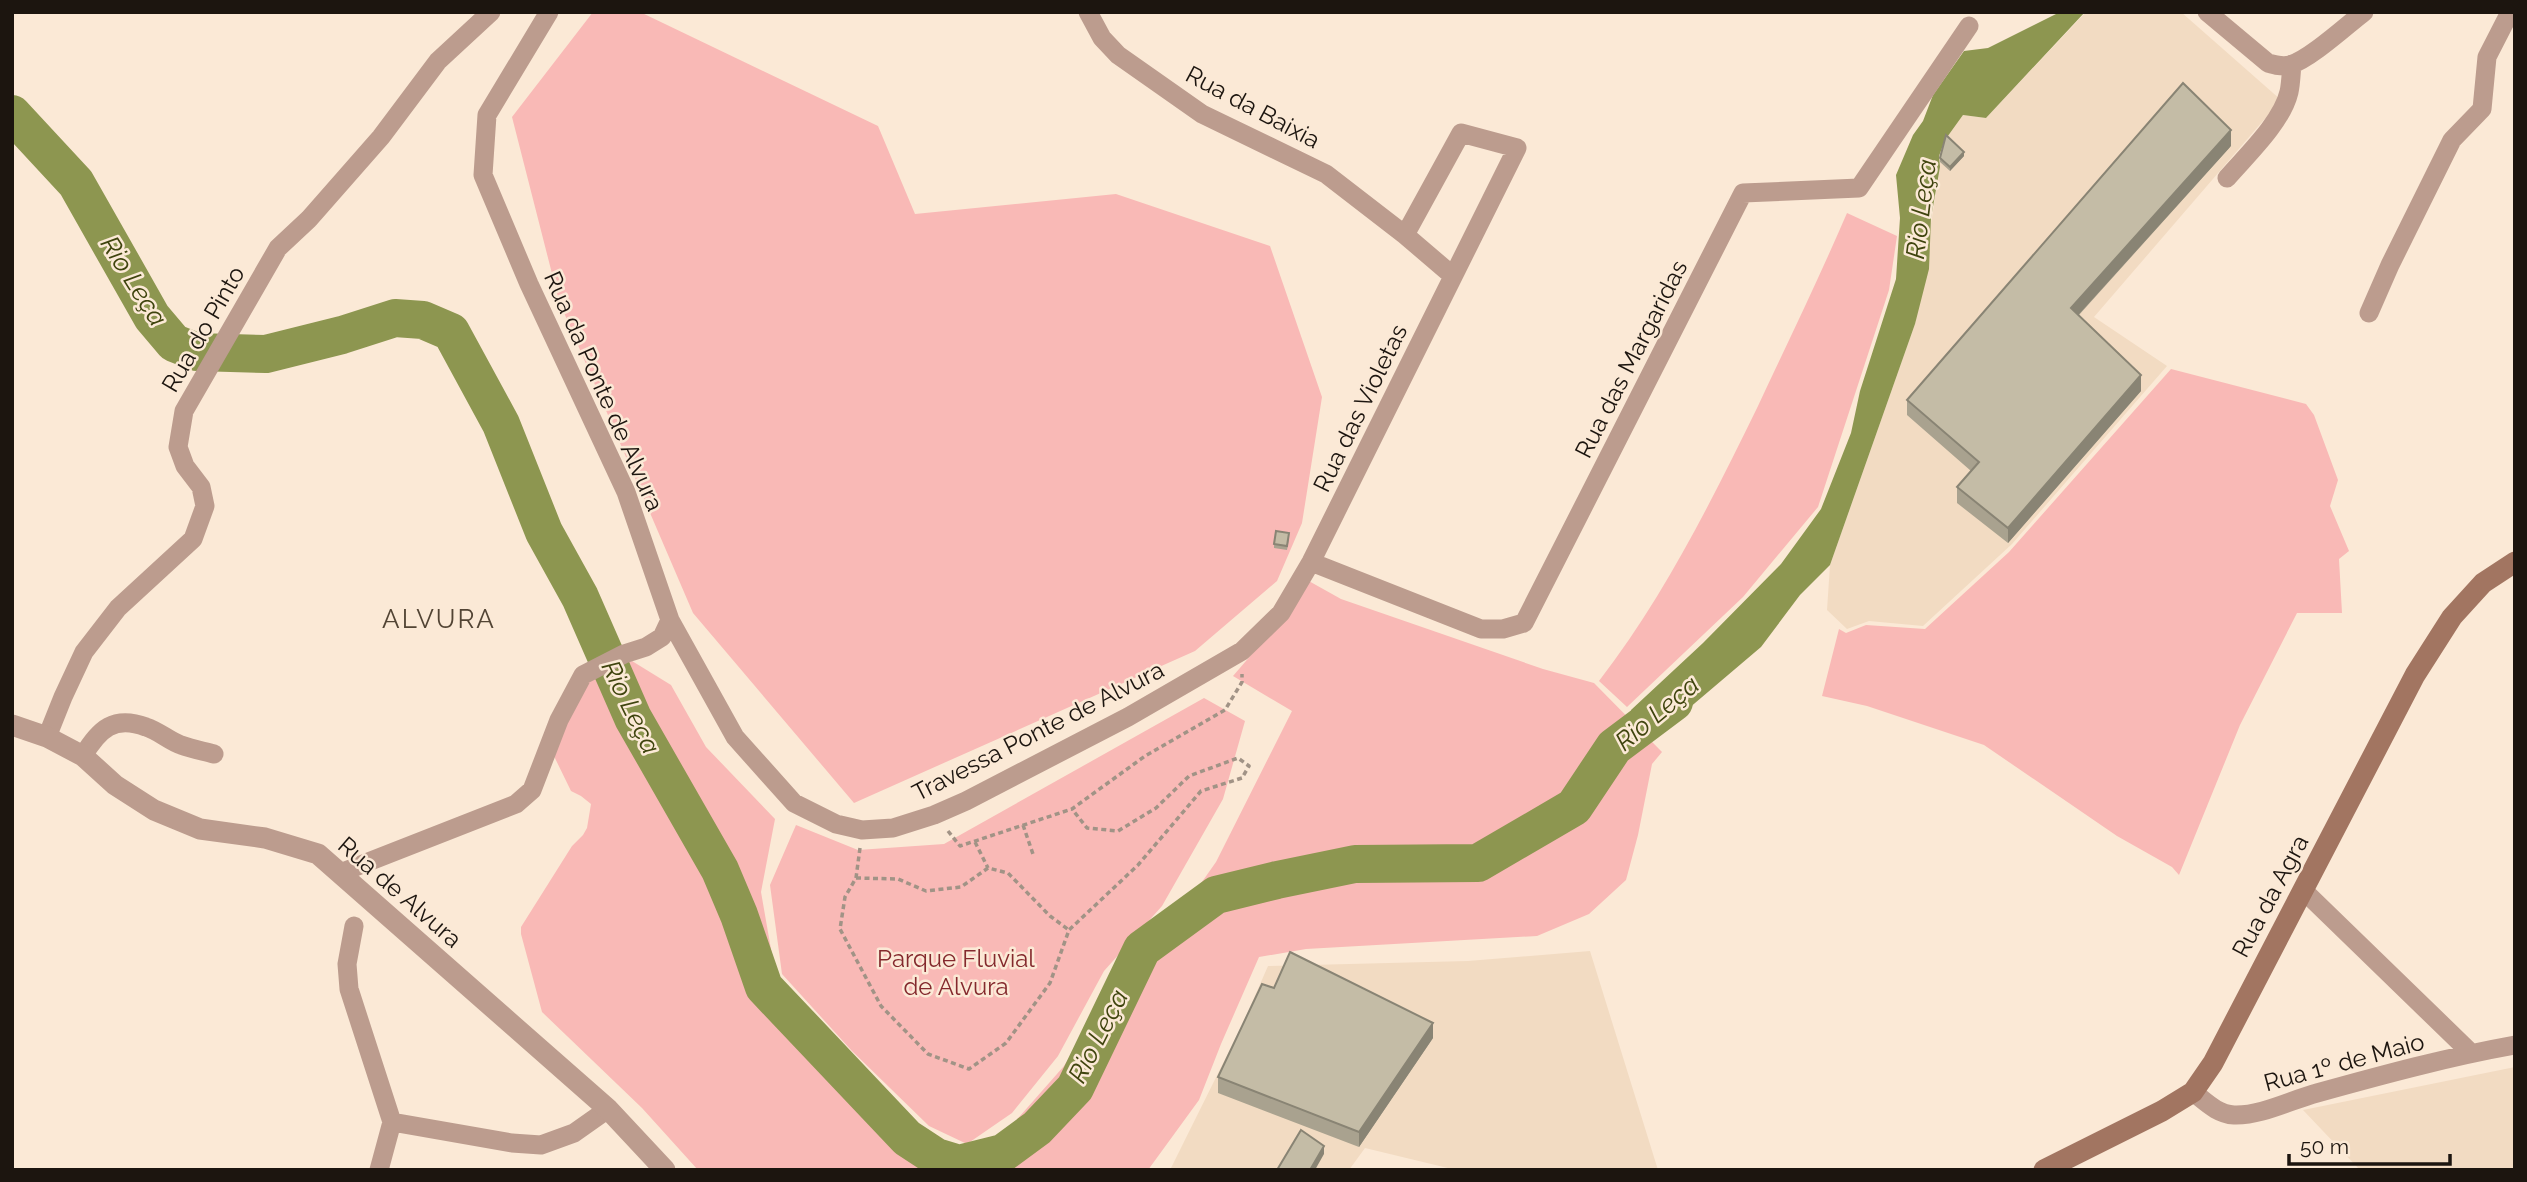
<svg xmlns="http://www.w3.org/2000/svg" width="2527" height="1182" viewBox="0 0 2527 1182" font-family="Raleway,sans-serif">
	<rect width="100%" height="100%" fill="#fbe9d6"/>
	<path fill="#f2dbc2" d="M2086 12H2181L2281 100 2094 317 2167 366 2012 544 1923 626 1869 621 1847 629 1827 610 1830 565 1915 324 1940 167 1939 156 1945 140 1963 115 1986 118Z
		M1590 951 1658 1170H1456L1365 1148 1349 1170H1170L1243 1023 1268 966 1468 961Z
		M2515 1067V1170H2360L2303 1110Z"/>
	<path fill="#f9b9b6" d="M593 12H640L878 126 915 214 1116 194 1270 246 1322 397 1302 523 1277 581 1195 651 854 803 693 613 559 301 512 117Z
		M1847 213 1897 236 1889 290 1818 507 1743 597 1627 707 1599 681C1664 597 1712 500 1758 406 1788 342 1819 278 1847 213Z
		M2171 369 2306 404 2314 415 2338 480 2330 506 2349 551 2339 559 2342 613H2297L2240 725 2179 875 2172 867 2117 836 1984 745 1867 706 1822 696 1839 629 1846 633 1866 625 1925 629 2009 552Z
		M1307 580 1341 599 1543 669 1594 683 1662 752 1652 764 1638 835 1626 880 1589 914 1537 936 1306 949 1259 957 1221 1044 1199 1100 1148 1170H698L642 1108 542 1012 521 934V927L572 846 583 835 587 828 591 804 581 796 571 791 552 752 586 679 632 661 671 685 706 747 775 819 761 892 776 978 913 1126 954 1150 998 1141 1064 1066 1144 937 1192 896 1216 862 1292 711 1233 676 1283 618Z
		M1204 698 1245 721 1223 799 1162 906 1104 971 1058 1056 1012 1113 967 1144 929 1126 852 1051 782 974 770 885 796 825 858 850 944 844Z"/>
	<path fill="#8d9650" d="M2060 12H2085L1986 118 1963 115 1945 140 1939 156 1940 167 1931 218 1929 269 1915 324 1830 565 1800 595 1761 647 1675 720 1633 751 1631 710 1703 643 1781 564 1821 509 1851 433 1860 391 1896 279 1900 218 1896 175 1913 135 1923 121 1933 95 1964 51 1988 48Z"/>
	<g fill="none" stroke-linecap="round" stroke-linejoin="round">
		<path stroke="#8d9650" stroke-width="38" d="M12 114 76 183 152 317 174 343 197 352 266 354 342 335 395 318 423 320 451 332 501 424 544 532 580 597 633 718 720 870 739 915 764 987 907 1138 936 1157 959 1164 1003 1153 1037 1128 1075 1088 1142 949 1216 895 1277 880 1355 864 1478 863 1574 807 1614 747 1674 702"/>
		<path stroke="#a19386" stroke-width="3.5" stroke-dasharray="5 3.5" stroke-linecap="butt" d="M1023 825 1034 857
			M948 831 960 846 1072 809 1145 756 1225 710 1242 682V674
			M975 842 988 868
			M860 848 856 878 845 897 840 929 881 1006 928 1054 969 1069 1006 1043 1050 983 1069 930 1138 865 1201 791 1242 778 1249 766 1238 758 1189 776 1156 808 1118 831 1087 828 1072 809
			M856 878 898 879 926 891 961 887 988 868 1008 873 1050 916 1069 930"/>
		<path stroke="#bc9c8e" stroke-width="19" d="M549 12 487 115 483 175 529 284 626 492 670 620 735 737 794 803 836 824 862 830 893 828 934 815 966 801 1128 717 1242 651 1281 613 1311 562 1517 148 1461 133 1405 235 1453 276
			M1088 12 1102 38 1118 55 1202 114 1326 174 1405 235
			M2207 12 2268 63C2275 65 2282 67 2290 65 2310 59 2346 26 2364 12
			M2227 178C2247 155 2282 122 2289 92 2291 83 2291 73 2292 64
			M2369 313 2390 265 2452 140 2482 109 2487 57 2507 18
			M1311 562 1481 629H1503L1524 623 1743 193 1859 188 1969 26
			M47 737 63 697 84 652 118 608 193 539 205 506 201 487 185 466 178 447 184 411 278 248 309 219 381 137 438 61 491 12
			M83 756C99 729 114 715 146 727 159 731 169 741 181 745 192 749 203 751 214 754
			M340 873 516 804 532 790 559 720 583 675 624 654 646 647 662 637 670 620
			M2303 890 2471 1053
			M354 926 347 964 349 989 392 1122 379 1170
			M2193 1092C2206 1102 2217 1114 2234 1115 2261 1116 2291 1100 2317 1093 2382 1075 2448 1057 2515 1045
			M392 1122 512 1143 541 1145 574 1133 608 1109"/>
		<path stroke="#bc9c8e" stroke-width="21" d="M12 725 47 737 83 756 115 785 154 810 200 829 265 838 318 854 608 1109 665 1170"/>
		<path stroke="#a27561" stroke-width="21" d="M2044 1170 2162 1111 2193 1092 2213 1063 2415 675 2452 617 2483 583 2515 562"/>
	</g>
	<path fill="#a9a28f" d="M2231 146 2079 315 2141 391 2008 543 1957 503V487L1971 471 1907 415V400Z
		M1964 156 1950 171 1940 162V158Z
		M1289 538 1287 550 1274 548V544Z
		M1433 1038 1359 1147 1218 1093V1077Z"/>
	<path fill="#898474" d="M2231 130V146L2071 323V308Z
		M1964 152V156L1950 171V167Z
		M2141 375V391L2008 543V528Z
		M1433 1023V1038L1359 1147V1132Z
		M1324 1146V1154L1315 1170H1310Z"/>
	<path fill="#c4bca6" stroke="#898474" stroke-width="2" d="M2183 83 2231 130 2071 308 2141 375 2008 528 1957 487 1979 462 1907 400Z
		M1946 135 1964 152 1950 167 1940 158Z
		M1276 531 1289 533 1287 546 1274 544Z
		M1290 952 1433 1023 1359 1132 1218 1077 1262 984 1274 988Z
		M1301 1130 1324 1146 1310 1170H1277Z"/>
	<g text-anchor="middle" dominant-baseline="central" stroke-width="5" stroke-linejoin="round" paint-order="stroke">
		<g font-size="24" fill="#1c150f" stroke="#fbe9d6">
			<text transform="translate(1253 107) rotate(28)">Rua da Baixia</text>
			<text transform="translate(203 329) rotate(-60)">Rua do Pinto</text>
			<text transform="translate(1631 359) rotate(-63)">Rua das Margaridas</text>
			<text transform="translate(604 391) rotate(66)">Rua da Ponte de Alvura</text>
			<text transform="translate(1360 408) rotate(-64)">Rua das Violetas</text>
			<text transform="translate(1038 731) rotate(-27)">Travessa Ponte de Alvura</text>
			<text transform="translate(400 892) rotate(41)">Rua de Alvura</text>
			<text transform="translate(2270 896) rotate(-62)">Rua da Agra</text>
			<text transform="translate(2344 1062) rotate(-15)">Rua 1º de Maio</text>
		</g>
		<g font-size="24" fill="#84292d" stroke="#fbe9d6">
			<text x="956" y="958">Parque Fluvial<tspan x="956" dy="28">de Alvura</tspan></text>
		</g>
		<g font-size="26" font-style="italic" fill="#3f440e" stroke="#fbe9d6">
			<text transform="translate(1921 209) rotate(-83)">Rio Leça</text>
			<text transform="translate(134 281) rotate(58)">Rio Leça</text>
			<text transform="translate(631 707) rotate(64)">Rio Leça</text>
			<text transform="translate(1657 713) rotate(-40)">Rio Leça</text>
			<text transform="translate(1098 1036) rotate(-63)">Rio Leça</text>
		</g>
		<g font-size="26" letter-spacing="2" fill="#524434" stroke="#fbe9d6">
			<text x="439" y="619">ALVURA</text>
		</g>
	</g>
	<rect width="2527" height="1182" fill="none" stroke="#1c150f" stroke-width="28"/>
	<path d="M2289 1154v10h161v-10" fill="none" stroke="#1c150f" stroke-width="3.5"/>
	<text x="2300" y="1154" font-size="21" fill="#1c150f" stroke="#fbe9d6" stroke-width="5" paint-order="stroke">50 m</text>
</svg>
